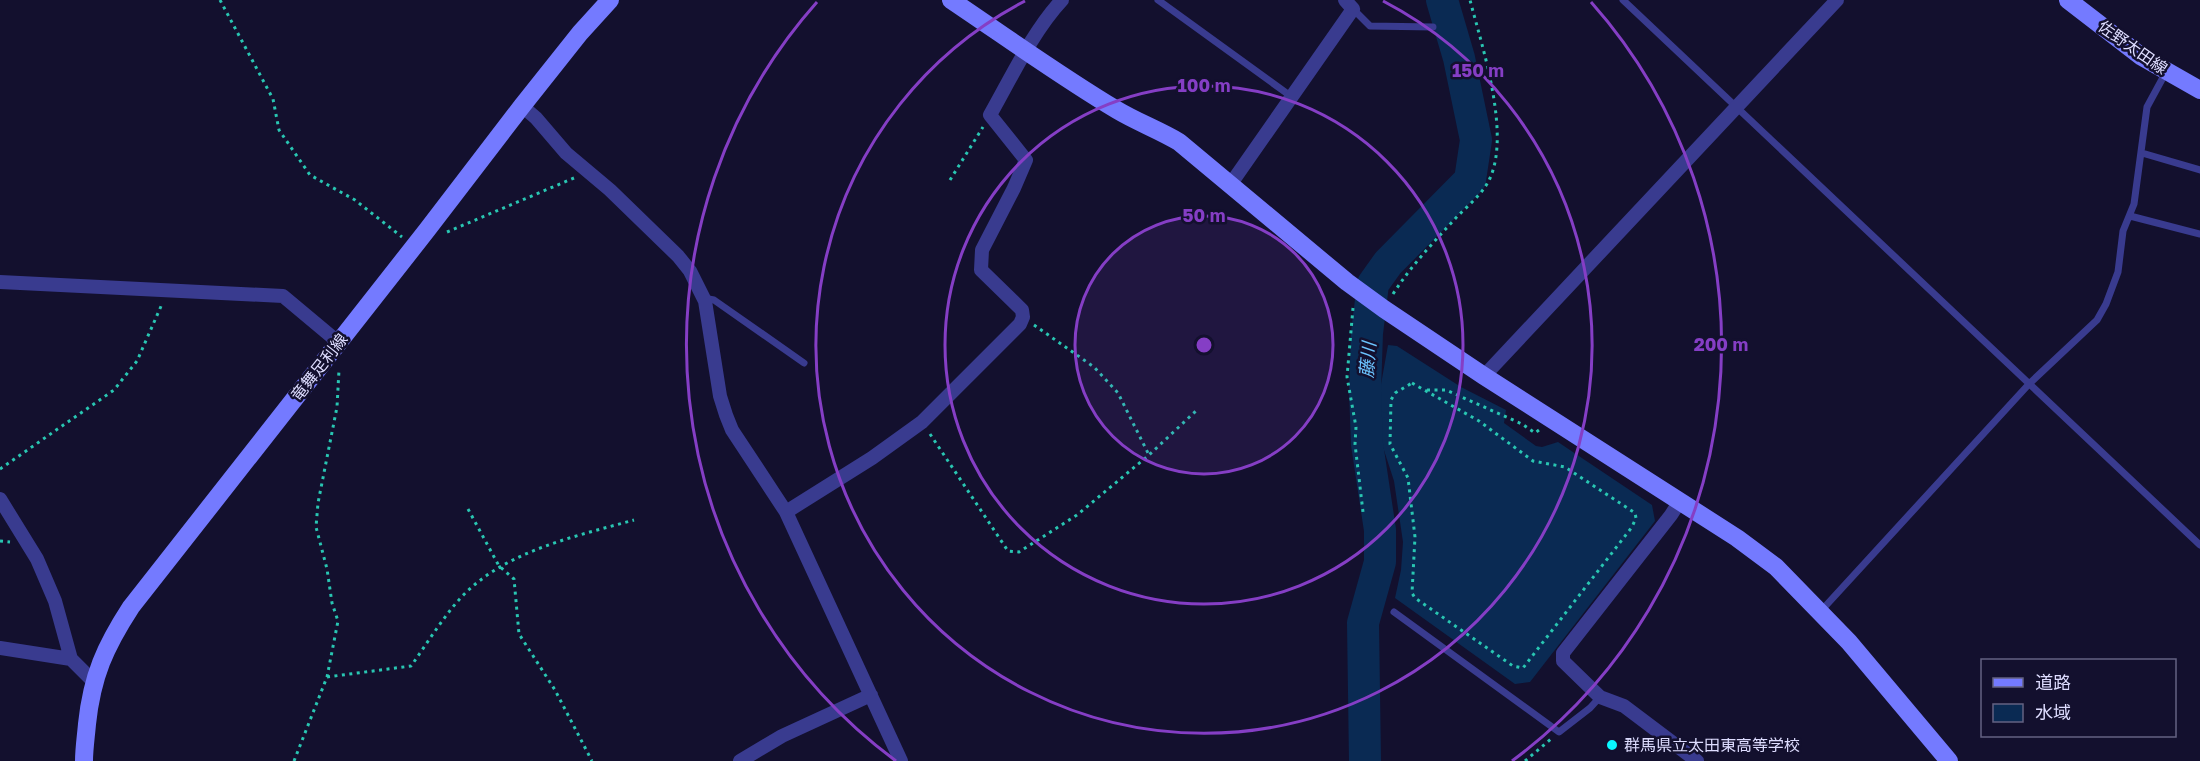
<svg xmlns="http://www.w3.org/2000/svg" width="2200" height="761" viewBox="0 0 2200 761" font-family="'Golos Text','Noto Sans JP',sans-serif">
	<rect width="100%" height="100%" fill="#13102e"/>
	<path fill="#0a2a53" d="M1388 345 1397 346 1461 387 1506 410 1504 423 1536 446 1542 447 1558 442 1652 505 1655 521 1530 682 1515 684 1395 598 1401 570 1403 542 1394 481 1382 444 1380 390Z"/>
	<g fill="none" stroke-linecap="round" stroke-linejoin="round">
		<path stroke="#0a2a53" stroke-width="5" d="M1367 333 1376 340
			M1366 411 1385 415"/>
		<path stroke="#0a2a53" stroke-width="32" d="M1365 761 1363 623 1380 562V530L1367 444 1365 391 1367 333 1373 284 1388 263 1470 180 1476 140 1459 58 1442 0"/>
		<path stroke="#29c6b2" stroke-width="3" stroke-dasharray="3 4.5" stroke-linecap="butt" d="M220 0 273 99 279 130 310 175 355 200 402 237
			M950 180 983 127
			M447 232 574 178
			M1393 294C1411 266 1431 245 1454 220 1464 209 1477 199 1485 187 1515 144 1482 47 1470 0
			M1353 308 1347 377 1356 427 1355 444 1363 512
			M1034 325 1094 367 1118 393 1149 455
			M1412 383 1479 421 1533 461 1565 467 1635 513 1636 518 1632 527 1523 668 1513 666 1415 598 1412 593 1415 537 1408 478 1390 444 1391 400 1395 393Z
			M1427 390H1446L1522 424 1535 433 1539 430
			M930 434 1008 551 1019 552 1077 515 1149 455 1198 409
			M0 469 114 390 137 361 162 304
			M468 509 499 566 514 579 519 634 555 690 592 761
			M0 541 10 542
			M327 677 411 666C426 645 440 622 457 602 500 552 573 537 634 520
			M294 761 327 677 338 621 332 603 327 569 316 527 318 503 337 407 339 370
			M1525 761 1551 739"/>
		<path stroke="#393b8f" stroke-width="7" d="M1158 0 1292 97
			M1623 0 2200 545
			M1353 9 1370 26 1433 27
			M2142 153 2200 170
			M2130 216 2200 234
			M703 298 714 300 804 363
			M1394 612 1559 732 1590 708 1600 697
			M1820 612 2029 384 2097 320 2106 304 2118 272 2123 231 2134 204 2147 107 2166 72"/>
		<path stroke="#393b8f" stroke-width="14" d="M522 106 536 118 566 153 610 190 678 256 690 271 705 301 720 396 726 415 732 430 786 512 901 761
			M1230 185 1353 9 1345 0
			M0 282 283 296 338 342
			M1484 376 1837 0
			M0 499 37 559 55 601 71 659 93 681
			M1680 501 1671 515 1563 653V661L1600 697 1624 706 1697 761
			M786 512 872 458 922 422 1020 324 1023 317 1022 310 981 270 982 250 1014 188 1026 160 990 115C1011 78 1033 31 1062 0
			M0 648 71 659
			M740 761 782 736 871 695"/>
		<path stroke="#747aff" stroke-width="18" d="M951 0C1006 37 1060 76 1117 110 1137 122 1159 130 1179 142L1347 282 1384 309 1484 376 1737 538 1776 567 1849 642 1949 761
			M2068 0 2142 57 2200 90
			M84 761C84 749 86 736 87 724 92 676 105 647 131 607L427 230 522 106 580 33 610 0"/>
	</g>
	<circle cx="1204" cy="345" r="129" fill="#853ec5" fill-opacity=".12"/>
	<g fill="none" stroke="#853ec5" stroke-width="3">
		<circle cx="1204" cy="345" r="129"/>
		<circle cx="1204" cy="345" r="259"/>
		<path d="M1383 1A388 388 0 1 1 1025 1"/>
		<path d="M896 761A517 517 0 0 1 817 2M1591 2A517 517 0 0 1 1512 761"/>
	</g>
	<circle fill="#09f7ff" stroke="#13102e" stroke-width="2" cx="1612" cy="745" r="6"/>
	<g text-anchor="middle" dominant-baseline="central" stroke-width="5" stroke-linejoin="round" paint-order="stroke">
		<g font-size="16" fill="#deddff" stroke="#13102e">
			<text transform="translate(2133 47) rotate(35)">佐野太田線</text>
			<text transform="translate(319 367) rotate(-52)">竜舞足利線</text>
		</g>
		<g font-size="16" fill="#deddff" stroke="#13102e" text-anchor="start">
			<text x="1624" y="745">群馬県立太田東高等学校</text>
		</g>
		<g font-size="18" font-style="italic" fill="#6bc4ff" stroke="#13102e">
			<text transform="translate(1367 360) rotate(-85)">藤川</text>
		</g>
	</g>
	<circle cx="1204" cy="345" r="9" fill="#853ec5" stroke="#13102e" stroke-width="3"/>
	<g font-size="18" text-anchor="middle" font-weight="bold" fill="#853ec5" stroke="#13102e" stroke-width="5" stroke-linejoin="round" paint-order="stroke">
		<text x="1478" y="77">150 m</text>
		<text x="1204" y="92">100 m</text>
		<text x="1204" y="222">50 m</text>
		<text x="1721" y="351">200 m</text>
	</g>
	<rect x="1981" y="659" width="195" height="78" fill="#13102e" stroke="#646282" stroke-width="1.5"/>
	<rect x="1993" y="678" width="30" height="9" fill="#747aff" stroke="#646282" stroke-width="1.5"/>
	<text x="2035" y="689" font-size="18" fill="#deddff">道路</text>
	<rect x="1993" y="704" width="30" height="18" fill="#0a2a53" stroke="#646282" stroke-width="1.5"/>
	<text x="2035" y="719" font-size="18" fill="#deddff">水域</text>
</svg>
